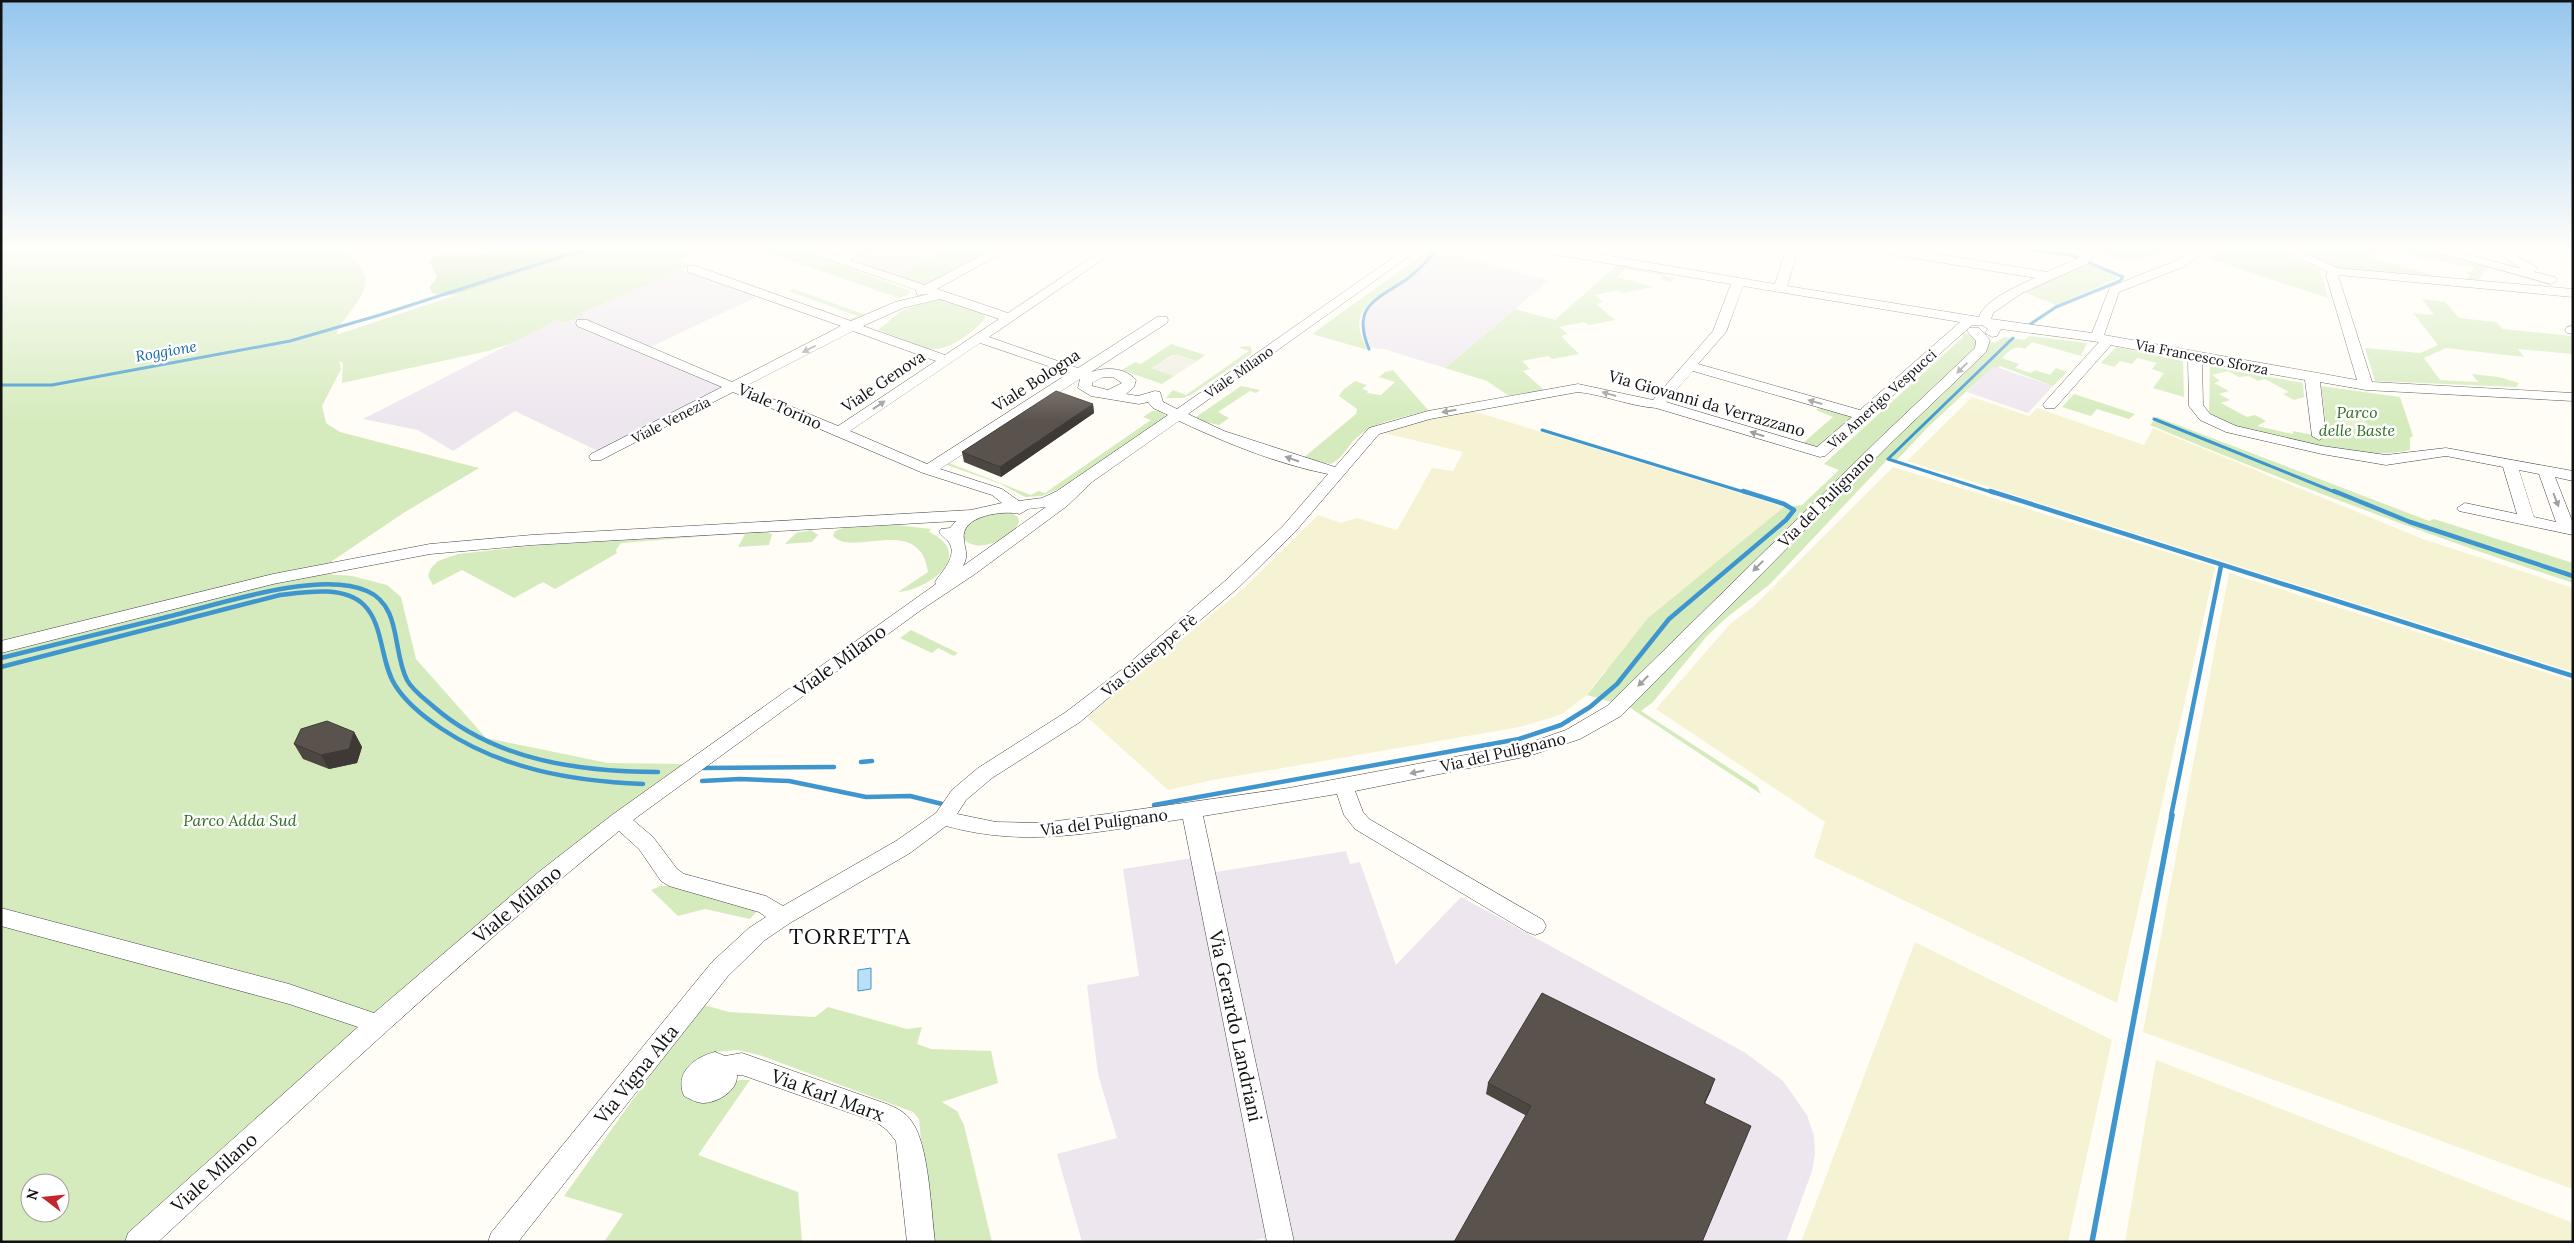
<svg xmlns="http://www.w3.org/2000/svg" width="2574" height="1243" viewBox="0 0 2574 1243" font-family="Lora,serif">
	<rect width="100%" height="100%" fill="#fffdf5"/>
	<path fill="#eee6ef" d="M858 247H954L888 281 830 260Z
		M1441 251 1549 280 1445 368 1384 349 1371 348 1364 330 1367 311 1383 294 1410 279Z
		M681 270 756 297 644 350 734 387 602 453 515 411 453 451 418 430 363 419 557 320 564 323 582 314 580 313Z
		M1993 366 2053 386 2028 413 1967 392Z
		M1346 851 1350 864 1360 862 1396 965 1461 897 1744 1052 1783 1081 1807 1115 1814 1136 1815 1154 1812 1171 1786 1242H1265L1264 1238 1245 1242H1082L1057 1154 1117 1138 1098 1074 1087 985 1139 976 1123 869 1212 855 1216 872Z"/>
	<path fill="#f6f3d4" d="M1972 397 2029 416 2037 408 2144 445 2153 428 2423 539 2573 588V672L1907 461Z
		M1473 411 1784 507 1603 673 1587 695 1562 714 1554 717 1520 727 1213 780 1168 790 1087 717 1244 588 1318 515 1341 523 1357 518 1397 530 1432 468 1453 471 1463 452 1384 433 1417 422Z
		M1893 467 2215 567 2117 1003 1814 857 1825 822 1656 709 1731 623 1753 607Z
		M2229 573 2573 681V1189L2143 1032Z
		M1915 942 2112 1040 2068 1242H1801Z
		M2156 1060 2573 1223V1242H2125Z"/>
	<path fill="#d5ebbd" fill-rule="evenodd" d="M1 247H343C349 255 358 263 363 272 374 294 342 315 336 335L601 247H702L681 261 692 265 581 313 583 315 564 323 557 320 512 343 488 351 342 383 343 363 339 361 341 369 322 406 326 423 340 432 479 468 405 512 332 561 326 574 352 576 387 585 401 597 416 659 486 738 608 763 687 764 126 1242H1ZM30 1183H60V1213H30Z
		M751 247H791L911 291 907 295 899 298Z
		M954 247H999L926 285 897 276Z
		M2094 247H2195L2189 252 2177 248 2169 252 2131 261 2095 252Z
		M2225 247H2271L2320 270 2328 298 2210 259Z
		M2290 247H2330L2343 251 2347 247H2379L2382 249H2377L2370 258 2441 277 2336 268Z
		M2395 247H2413L2489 267 2477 282 2465 280 2470 275 2466 273 2471 272 2474 268C2458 264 2402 257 2395 247Z
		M1429 250 1433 253C1424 261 1414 272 1404 279 1374 299 1344 310 1368 350L1312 334Z
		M2090 263 2117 277 2116 279 2056 305 2024 292Z
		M1617 265 1666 274 1665 276 1675 278 1672 282 1661 280 1662 275 1625 269 1617 277 1653 287 1622 293 1618 290 1595 295 1603 302 1596 304 1615 320 1589 325 1584 322 1559 327 1568 334 1561 336 1579 354 1552 359 1548 356 1522 361 1530 369 1523 371 1544 390 1509 396 1487 381 1445 368 1515 309 1555 320Z
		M793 289 866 315 853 321 849 320 857 316 789 291Z
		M938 298 984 313 985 319C973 333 947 352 928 349L878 330 901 311Z
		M2422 299 2445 302 2459 318 2496 322 2503 329 2572 336 2570 334H2573V354L2518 349 2524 357 2446 348 2424 358 2440 380 2478 382 2472 374 2499 377 2519 383 2516 387 2375 381 2365 348 2420 353 2438 345 2413 313 2434 315Z
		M1961 332 1995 343 2004 337 2024 340 2029 336 2087 343 2081 356 2032 342 2025 349C2014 345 2010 350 2002 358L2019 364 2015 368 2031 373 2035 370 2050 375 2056 368 2067 372 2053 386 2000 366 1998 368 1993 367 1930 425 1896 461 1888 459 1769 585 1726 618 1706 637 1653 702 1641 711 1757 786 1761 794 1629 707 1587 695 1648 618 1784 507 1802 505 1839 470 1824 464 1964 336 1959 334Z
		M1171 344 1205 355 1197 361 1172 355 1152 368 1174 376 1162 384 1122 370 1135 362 1141 364Z
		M1250 346 1252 351 1251 354 1191 395 1183 398H1166L1173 390 1186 395 1249 351 1238 347Z
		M2116 347 2183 361 2184 397 2153 388 2164 373 2152 369 2157 363 2137 358 2132 364 2120 361 2114 367 2101 363Z
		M2210 366 2303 383 2304 397 2294 400 2283 394 2289 392 2265 379 2258 381 2249 376 2239 377 2228 371 2212 375 2220 381 2214 383 2229 391 2219 394 2230 400 2221 403 2247 417 2255 415 2266 421 2257 426 2293 434V431L2328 438 2321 386 2400 397 2413 436 2410 438V450C2358 462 2284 437 2232 425L2215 417 2209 412Z
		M1393 370 1428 410C1408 417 1378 420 1361 434 1349 442 1344 458 1331 464L1302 459 1356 414 1357 409 1339 396 1343 390 1355 381 1367 385 1362 389 1368 391 1367 393 1381 395 1395 382 1379 377 1385 372Z
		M1241 386 1260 390 1256 393 1250 391 1218 412 1229 418 1219 425 1196 420V417Z
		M2074 394 2135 414 2129 419 2097 409 2091 416 2062 407Z
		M1820 407 1853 417 1819 448 1803 443 1833 417 1816 410Z
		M1152 411H1160L1166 416 1061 488 1042 496 1025 497 1001 484 947 465 949 463 1031 495 1038 491 1045 493 1151 420 1143 417Z
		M2157 417 2429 521 2434 519 2573 563V583C2429 536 2289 483 2150 425Z
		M1010 512 1018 517 1019 523C1010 538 977 556 963 538 965 515 992 513 1010 512Z
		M896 525 931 529 929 532C976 554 930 590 898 592L928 572C920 513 852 558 833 536L835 531 843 528Z
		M811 530 818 535 812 542 785 544 796 533Z
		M768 532 772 534 769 545 738 547 745 534Z
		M709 536 621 543 616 550 617 553 555 589 543 582 514 598 462 570 433 585 428 576 431 568 438 561 458 554 540 545Z
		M911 630 958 653 954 656 938 648 932 653 900 638Z
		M661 886H668L759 909 750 919 705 909 678 916 651 890Z
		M704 1005 729 1012 815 1017 828 1007 907 1029 922 1027 917 1044 931 1049 991 1051 998 1083 942 1102 957 1111 964 1125 992 1242H931L919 1119 913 1112 759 1055 738 1050 715 1052 732 1084 739 1080H750L698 1155 798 1192 802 1242H604L623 1214 564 1196 667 1052Z"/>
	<path fill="#b9dc9c" d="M520 247H601L458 294 443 296 431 292 430 287 437 277 429 261 434 255H479Z"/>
	<path fill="#e6f2cf" d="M2334 408 2361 411 2372 432 2345 428Z"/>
	<path fill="#f1ede2" d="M1176 354 1197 361 1174 376 1151 368Z"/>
	<path fill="#b9e0f7" stroke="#3f96cf" d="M871 968V989L858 991V970Z"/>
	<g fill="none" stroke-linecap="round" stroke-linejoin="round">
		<path stroke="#3f96cf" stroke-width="3" d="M2007 247 2071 255 2123 277 2120 281 2056 307 2029 325
			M2073 247 2078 248
			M1369 349C1351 306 1376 300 1407 279 1418 271 1426 262 1435 252L1429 250
			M1 385H52L290 341 380 315 591 247
			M2154 419 2337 493
			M1542 430 1747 493
			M1994 493 1888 459 2013 338"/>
		<path stroke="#3f96cf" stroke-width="4.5" d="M1990 491 2573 676
			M2334 491 2410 522 2573 576
			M1 658C55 645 109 631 163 618 214 606 319 569 367 591 402 606 392 651 407 680 413 691 425 699 434 707 495 760 579 772 658 772
			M1 667 280 595C305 592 344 585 364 605 384 625 380 661 395 685 406 703 424 717 442 729 502 769 571 781 643 784
			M861 762 872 761
			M703 768 834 767
			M702 781 740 779 789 781 866 797 910 796 942 804
			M1154 805 1519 739 1561 725 1590 707 1617 684 1669 619 1786 520 1794 510 1784 504 1743 491
			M2171 816 2221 566"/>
		<path stroke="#3f96cf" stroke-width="5.5" d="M2092 1242 2172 815"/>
		<g stroke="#444" stroke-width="1">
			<path id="minor" d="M793 247H812L838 256 856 247H872L849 260 925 285 997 247H1013L937 289 1008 313 1107 247H1121L989 337 1078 368 1157 317H1167L1168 320 1167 323 1091 372C1105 367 1125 367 1136 380L1134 387 1126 394 1138 396 1155 391 1160 392 1163 402 1177 409 1408 247H1422L1188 414 1224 431 1335 467 1369 428 1428 411 1578 384 1653 400 1713 331 1731 284 1534 251 1528 247H1557L1775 284 1787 247H1799L1787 286 1979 317C1984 300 2019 285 2035 278L1871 251 1865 247H1895L2047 272 2079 258 2082 247H2094L2093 255 2087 264 2022 293 1993 313 1991 319 2092 333 2110 287 2175 261 2196 247H2211L2183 267 2119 292 2104 335 2357 380 2326 275 2328 272 2276 247H2292L2337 268 2573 289V297L2338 275 2372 382 2573 393V401L2366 390 2320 382 2326 436 2319 440 2312 436 2305 380 2202 362 2203 405 2210 414 2236 426 2322 446 2386 455 2446 448 2573 471V481L2555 477 2573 523V535L2459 511 2457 508 2465 503 2517 514 2503 467 2446 456 2386 465 2322 454 2226 432 2200 420 2189 406 2188 360 2111 345 2055 408H2045L2043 405 2045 402 2099 342 2001 329 1997 336 1992 337 1985 333 1988 329 1982 325H1972L1825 456 1820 457 1656 408C1629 406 1605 395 1578 392L1430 419 1379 434 1295 532 1237 589 1080 722 992 778 966 800 957 814 996 822 1043 823 1289 788 1529 743 1566 730 1607 706 1883 435 1975 348 1976 341 1967 331 1969 328H1979L1990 340 1986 352 1893 441 1621 716 1580 739 1529 756 1355 791 1363 812 1369 819 1543 920 1546 926 1543 932 1535 935 1527 932 1355 829 1344 815 1337 794 1203 816 1294 1242H1267L1183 819C1100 831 1029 849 946 826L910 853 790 923 765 940 728 976 518 1242H488L491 1233 712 962 749 928 766 917 759 912 669 886 661 881 639 849 619 831C459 961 309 1102 158 1242H125L128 1233 358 1027 289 1004 1 926V908L289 984 374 1013 540 871 612 815 936 584 935 582C942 571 959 555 948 541 945 538 942 536 939 532L941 529 950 528 956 521 532 545 430 554 273 584 1 653V641L273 574 430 544 532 535 971 510 1002 503 992 495 923 473 733 392 601 460H591L589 457 591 454 722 387 577 326 576 323 577 320H587L732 382 841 326 688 272V266H696L851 321 895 302 929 294 917 295 916 290ZM1743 286 1960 322 1860 410 1698 364 1726 332ZM940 299 999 319 945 355 863 326 903 308ZM853 331 936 361 838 426 744 387ZM980 343 1069 373 927 464 850 431ZM1693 371 1852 417 1817 447 1666 402ZM1103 377H1113L1122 383 1108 390 1092 386V383ZM1080 379 1078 388 1091 396 1139 404 1148 402 1153 408 1168 415 1057 491 1042 498 1019 501 1002 489 940 469ZM1179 421C1226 443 1277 464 1328 474L1283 526 1225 581 1121 670 1066 712 978 768 952 790 936 813 896 841 783 906 766 896 684 874 677 869 653 837 633 820 921 610 975 574 1067 506 1092 482ZM2519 470 2539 474 2556 522 2534 517ZM1046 507 963 566C969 555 965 551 964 540 959 515 1005 510 1020 514L1028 509Z
				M2419 247H2440L2522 269 2487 247H2502L2535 266 2537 269 2534 272 2555 277 2557 280 2551 284Z
				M2572 326 2573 334 2567 333 2565 330 2567 327Z
				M715 1052 725 1056 742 1053 884 1103C895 1107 906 1112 912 1122 929 1145 931 1211 935 1242H907L896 1141 887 1130 876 1122 742 1075H737C738 1091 717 1103 703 1103 697 1103 690 1099 684 1096 674 1073 694 1057 715 1052Z"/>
		</g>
		<use href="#minor" fill="#fff" fill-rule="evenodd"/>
	</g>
	<path fill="#4d4742" d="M1093 404 1094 413 1001 477 964 462 962 452Z
		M354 732 362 747 357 763 329 769 303 759 294 744Z
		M1488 1083 1711 1090 1705 1103 1746 1137 1525 1115 1486 1094Z"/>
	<path fill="#3f3936" d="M1093 404 1094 413 1001 477 1000 467Z
		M354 732 362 747 357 763 329 769 321 755Z
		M1715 1079 1711 1090 1700 1114 1704 1103Z"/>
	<path fill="#5a524d" stroke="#3f3936" d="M1056 391 1093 404 1000 467 962 452Z
		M327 721 354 732 349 749 321 755 294 744 301 729Z
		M1542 993 1715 1079 1704 1103 1751 1126 1702 1242H1454L1531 1106 1488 1083Z"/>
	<defs><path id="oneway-solid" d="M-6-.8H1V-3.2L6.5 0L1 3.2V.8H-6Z" transform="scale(1.25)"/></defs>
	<g fill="#a0a0a0">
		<use href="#oneway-solid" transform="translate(809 349) rotate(153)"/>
		<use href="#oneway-solid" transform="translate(1962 368) rotate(136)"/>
		<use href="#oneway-solid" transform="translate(1609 394) rotate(-164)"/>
		<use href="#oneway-solid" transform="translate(1815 402) rotate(-164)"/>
		<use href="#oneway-solid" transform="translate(879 405) rotate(-34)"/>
		<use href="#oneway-solid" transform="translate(1449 411) rotate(170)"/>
		<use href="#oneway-solid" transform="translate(1757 434) rotate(-163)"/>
		<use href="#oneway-solid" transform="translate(1292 459) rotate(-161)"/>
		<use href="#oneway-solid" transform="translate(2556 500) rotate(69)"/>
		<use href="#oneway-solid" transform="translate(1758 566) rotate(135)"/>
		<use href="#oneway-solid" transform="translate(1643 681) rotate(135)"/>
		<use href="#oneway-solid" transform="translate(1417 772) rotate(168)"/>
	</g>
	<linearGradient id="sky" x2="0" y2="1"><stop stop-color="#95c6ee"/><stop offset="0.59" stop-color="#fffefa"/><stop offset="1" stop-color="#fffefa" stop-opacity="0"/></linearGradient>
	<rect width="2574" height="421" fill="url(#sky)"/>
	<g text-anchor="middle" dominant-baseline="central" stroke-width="5" stroke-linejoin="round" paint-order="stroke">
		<g font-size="14" fill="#111" stroke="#fff">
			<text transform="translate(2202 357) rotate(11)">Via Francesco Sforza</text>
			<text transform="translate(1239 372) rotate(-35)">Viale Milano</text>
			<text transform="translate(1882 399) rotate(-42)">Via Amerigo Vespucci</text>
			<text transform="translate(671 420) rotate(-27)">Viale Venezia</text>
		</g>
		<g font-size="15" font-style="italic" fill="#1768a6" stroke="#fff">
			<text transform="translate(166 351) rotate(-10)">Roggione</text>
		</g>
		<g font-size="16" fill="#111" stroke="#fff">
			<text transform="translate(1036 380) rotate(-33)">Viale Bologna</text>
			<text transform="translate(883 381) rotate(-34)">Viale Genova</text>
			<text transform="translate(1707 403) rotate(16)">Via Giovanni da Verrazzano</text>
			<text transform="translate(780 406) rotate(24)">Viale Torino</text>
			<text transform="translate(1826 499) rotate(-45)">Via del Pulignano</text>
			<text transform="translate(1149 655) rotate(-40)">Via Giuseppe Fè</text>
			<text transform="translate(1503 752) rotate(-13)">Via del Pulignano</text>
			<text transform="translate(1104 822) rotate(-7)">Via del Pulignano</text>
		</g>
		<g font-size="16" font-style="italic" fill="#2f6b1f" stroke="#fff">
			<text x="2357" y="412">Parco<tspan x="2357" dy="18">delle Baste</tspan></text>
			<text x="240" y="820">Parco Adda Sud</text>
		</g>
		<g font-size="19" fill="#111" stroke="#fff">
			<text transform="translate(840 660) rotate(-36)">Viale Milano</text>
			<text transform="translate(517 904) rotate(-40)">Viale Milano</text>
			<text transform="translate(1236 1026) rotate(78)">Via Gerardo Landriani</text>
			<text transform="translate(636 1074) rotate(-51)">Via Vigna Alta</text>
			<text transform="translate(828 1095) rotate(20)">Via Karl Marx</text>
			<text transform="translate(214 1172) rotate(-42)">Viale Milano</text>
		</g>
		<g font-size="22" letter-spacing="1" fill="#111" stroke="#fff">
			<text x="850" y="936">TORRETTA</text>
		</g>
	</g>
	<rect width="2574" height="1243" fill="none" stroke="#111111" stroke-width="5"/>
	<g transform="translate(45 1198) rotate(286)"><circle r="24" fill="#ffffff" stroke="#a0a0a0"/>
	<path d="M0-4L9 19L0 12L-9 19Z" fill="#c4262e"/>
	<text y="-8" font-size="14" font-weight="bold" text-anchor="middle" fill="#111111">N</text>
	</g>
</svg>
